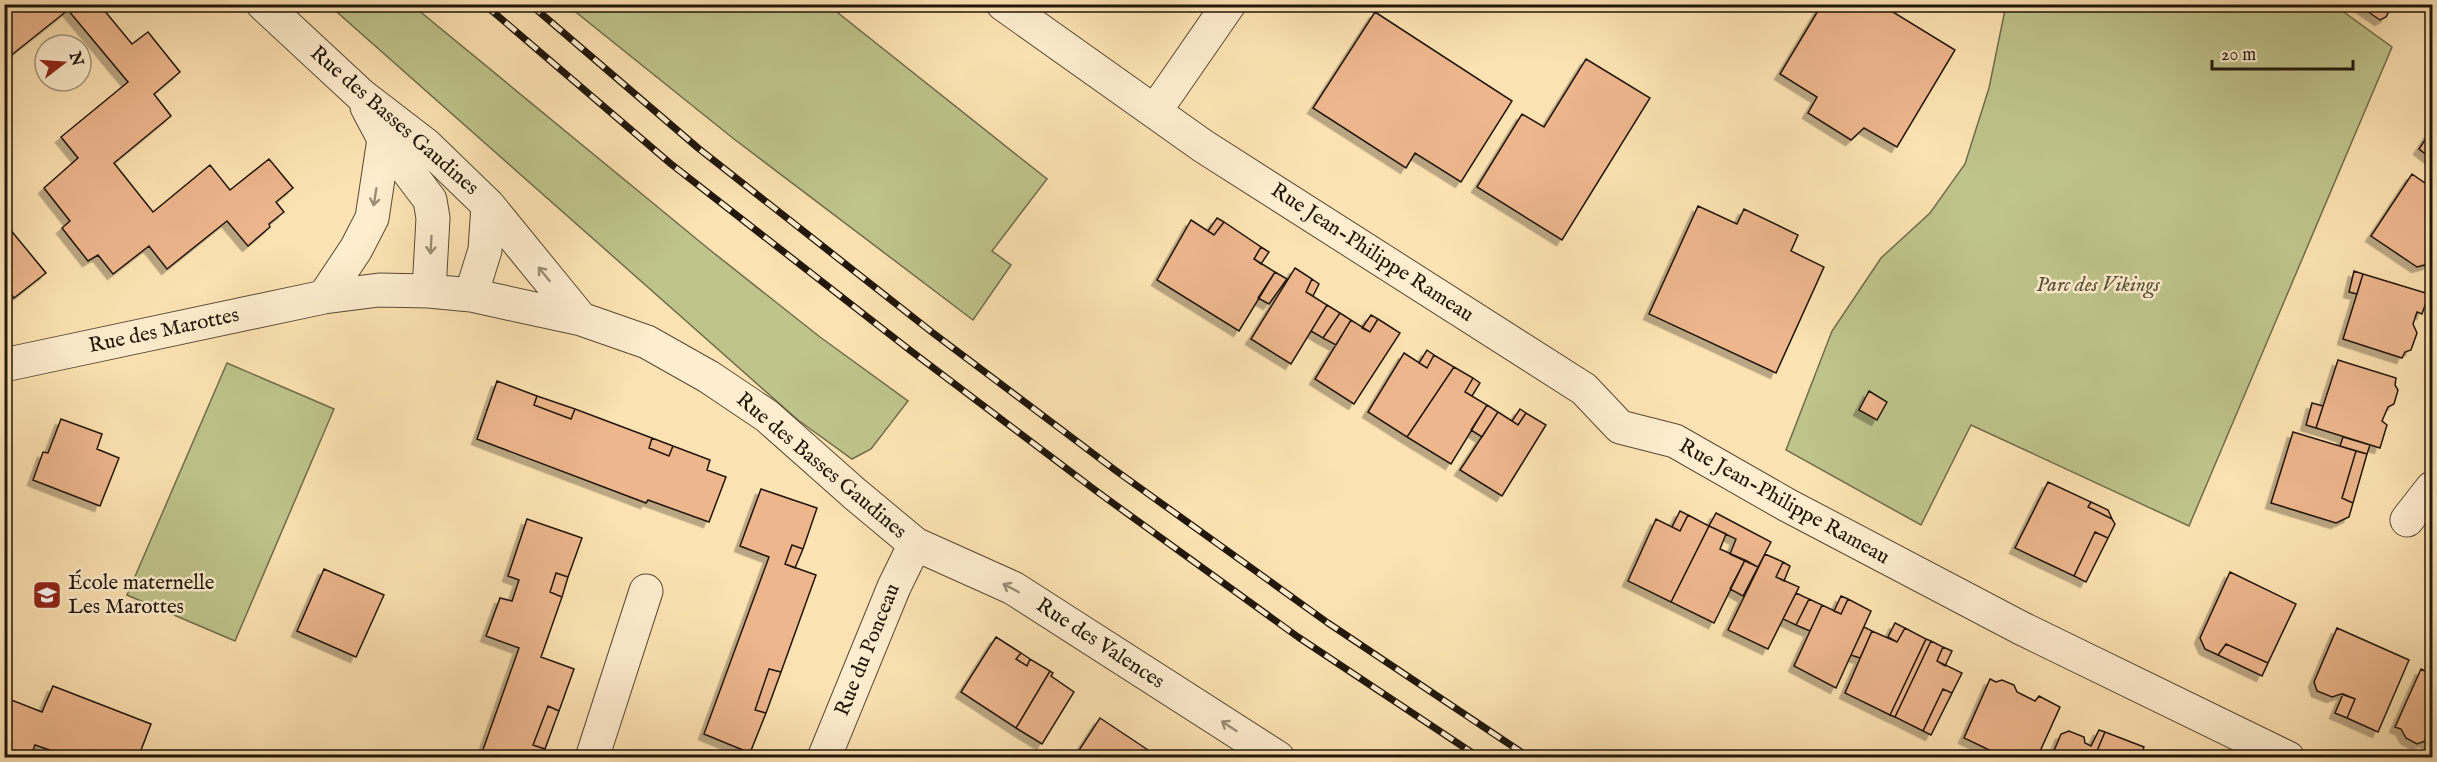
<svg xmlns="http://www.w3.org/2000/svg" width="2437" height="762" viewBox="0 0 2437 762" font-family="'IM FELL English',serif">
	<defs>
		<filter id="shadow"><feDropShadow dx="-5.5" dy="5.5" stdDeviation="0" flood-color="#0004"/></filter>
	</defs>
	<rect width="100%" height="100%" fill="#fde3b3"/>
	<filter id="stains"><feTurbulence type="fractalNoise" baseFrequency=".00333" numOctaves="4"/><feColorMatrix values="0 0 0 0 .2 0 0 0 0 .09 0 0 0 0 .02 0 0 0 .5 -.17"/></filter>
	<radialGradient id="worn" r=".72"><stop offset=".6" stop-color="#630" stop-opacity="0"/><stop offset="1" stop-color="#630" stop-opacity=".3"/></radialGradient>
	<path fill="#bfc48c" stroke="#706d4b" stroke-width="1.5" d="M329 5H412L710 250 820 337 908 401 871 449 852 459 798 420Z
		M567 5H828L1047 179 992 251 1011 265 973 320 734 139Z
		M2006 5H2334L2392 47 2189 526 1971 425 1921 525 1786 450 1832 331 1881 258 1930 213 1965 164 1989 88Z
		M227 363 334 409 235 641 127 595Z"/>
	<path fill="#eeb68d" stroke="#20160a" stroke-width="1.5" filter="url(#shadow)" d="M4 4H99L132 44 148 32 180 72 154 94 171 116 114 163 153 212 210 165 230 190 269 159 293 188 276 202 284 212 269 224 270 227 248 246 227 221 167 269 149 246 113 274 98 255 88 261 62 228 70 221 44 188 78 158 61 137 128 82 68 10 9 57 4 50Z
		M1822 4H1880L1955 50 1897 147 1864 128 1851 140 1808 113 1817 97 1780 74Z
		M2357 4H2393L2386 17 2380 20Z
		M1375 12 1512 101 1461 182 1415 153 1406 168 1313 108Z
		M1586 59 1650 98 1562 240 1477 187 1522 114 1544 127Z
		M2432 129V159L2419 149Z
		M2412 174 2432 188V258L2428 264 2417 267 2371 236Z
		M1698 206 1737 224 1744 209 1798 235 1791 251 1824 267 1776 373 1649 314Z
		M1217 218 1224 222 1214 235 1208 231Z
		M1191 220 1214 235 1224 222 1261 247 1254 259 1275 272 1239 331 1157 280Z
		M4 222 46 273 14 298 4 286Z
		M1261 247 1269 252 1261 264 1254 259Z
		M1295 268 1312 279 1306 292 1327 305 1291 364 1251 339Z
		M2354 271 2363 274 2357 294 2349 292Z
		M1275 272 1287 279 1269 304 1258 298Z
		M2363 274 2429 294 2422 314 2417 312 2413 324 2417 333 2411 350 2405 352 2402 358 2343 339Z
		M1312 279 1319 284 1313 296 1306 292Z
		M1327 305 1340 313 1323 338 1311 331Z
		M1340 313 1351 320 1336 345 1323 338Z
		M1371 315 1378 319 1370 332 1362 328Z
		M1378 319 1400 333 1354 404 1315 379 1351 320 1370 332Z
		M1427 350 1434 355 1427 368 1419 363Z
		M1404 353 1427 368 1434 355 1454 367 1407 437 1368 412Z
		M2338 360 2396 378 2395 385 2398 390 2394 404 2388 407 2382 421 2387 425 2380 448 2316 428Z
		M1454 367 1473 378 1465 392 1487 405 1451 464 1407 437Z
		M1473 378 1480 383 1472 396 1465 392Z
		M497 381 537 396 534 405 571 419 575 409 652 438 649 448 669 456 673 446 710 460 707 470 726 477 709 522 648 500 646 503 477 439Z
		M1869 391 1887 402 1877 420 1859 410Z
		M537 396 575 409 571 419 534 405Z
		M2312 403 2323 406 2316 428 2306 425Z
		M1487 405 1498 412 1482 437 1471 430Z
		M1520 409 1526 413 1518 425 1512 421Z
		M1498 412 1518 425 1526 413 1546 425 1502 496 1460 470Z
		M61 419 102 434 97 449 119 458 100 506 33 480 43 452 48 453Z
		M2293 432 2356 451 2342 498 2353 503 2349 517 2336 523 2271 503Z
		M2343 437 2370 445 2367 454 2340 446Z
		M652 438 673 446 669 456 649 448Z
		M2356 451 2367 454 2353 503 2342 498Z
		M2048 482 2091 502 2088 507 2112 519 2115 524 2108 538 2095 532 2074 576 2015 548Z
		M761 489 817 508 803 549 792 545 785 564 816 575 781 672 769 669 755 710 766 713 750 753 704 734 769 557 740 546Z
		M2091 502 2108 510 2112 519 2088 507Z
		M1680 511 1688 515 1680 531 1672 527Z
		M1716 513 1771 542 1758 567 1730 554 1736 539 1709 526Z
		M1688 515 1709 526 1671 602 1628 581 1656 519 1680 531Z
		M527 519 582 538 568 577 556 573 550 592 562 597 541 657 574 669 559 711 548 706 533 745 545 749 542 758H480L519 648 486 636 500 598 512 601 519 580 508 576Z
		M1709 526 1726 534 1720 549 1745 560 1714 623 1671 602Z
		M2095 532 2108 538 2086 582 2074 576Z
		M792 545 803 549 795 568 785 564Z
		M1765 554 1783 562 1776 577 1799 587 1768 649 1728 630Z
		M1745 560 1758 567 1743 596 1730 589Z
		M1783 562 1790 566 1784 581 1776 577Z
		M324 569 384 595 356 657 297 631Z
		M2230 572 2296 604 2268 663 2226 644 2218 655 2205 649 2200 638Z
		M556 573 568 577 562 597 550 592Z
		M1796 593 1809 599 1796 625 1783 619Z
		M1841 596 1848 599 1841 614 1834 611Z
		M1809 599 1822 605 1810 631 1796 625Z
		M1848 599 1871 611 1836 688 1794 666 1822 605 1841 614Z
		M1895 623 1905 628 1897 642 1888 637Z
		M1864 627 1872 631 1860 658 1851 655Z
		M1905 628 1926 639 1890 715 1845 693 1872 631 1897 642Z
		M2337 628 2409 660 2378 732 2347 718 2355 699 2341 694 2332 697 2317 691 2314 682Z
		M996 637 1021 653 1016 659 1027 666 1030 659 1050 671 1016 728 961 692Z
		M1926 639 1931 641 1895 717 1890 715Z
		M1931 641 1943 647 1937 661 1962 673 1952 693 1943 689 1923 731 1895 717Z
		M2226 644 2268 663 2262 676 2218 655Z
		M1943 647 1952 651 1945 666 1937 661Z
		M1021 653 1030 659 1027 666 1016 659Z
		M769 669 781 672 766 713 755 710Z
		M2421 669 2432 675V745L2425 741 2417 744 2406 738 2401 729 2395 727Z
		M1050 671 1053 673 1051 676 1074 692 1042 744 1016 728Z
		M1990 679 1996 682 2002 680 2014 685 2017 692 2035 701 2039 696 2060 707 2037 758H2006L1964 738Z
		M53 686 151 724 138 758H73L35 745 30 758H4V697L42 712Z
		M1943 689 1952 693 1931 735 1923 731Z
		M2343 694 2355 699 2347 718 2335 713Z
		M548 706 559 711 545 749 533 745Z
		M1100 718 1160 758H1074Z
		M2099 730 2105 732 2094 758H2051L2061 734 2069 731 2084 737 2085 743 2091 746Z
		M2105 732 2144 747 2140 758H2094Z"/>
	<g fill="none" stroke-linecap="round" stroke-linejoin="round">
		<g stroke="#574934" stroke-width="35">
			<path id="street" d="M263 4 361 95 426 145 488 205 581 319
				M1003 4 1203 146 1584 389 1620 427 1675 441 1787 505 2021 628 2288 758
				M367 107 384 139 430 200 433 218 429 291
				M1155 111 1229 4
				M471 295 485 250 488 205
				M324 297 356 249 372 218 384 139
				M4 365 324 297 379 290 429 291 471 295 581 319 647 342 709 377 767 416 855 494 915 544 1013 588 1278 758
				M2407 520 2432 488
				M592 758 646 591
				M824 758 894 587 915 544"/>
		</g>
		<use href="#street" stroke="#feedce" stroke-width="33"/>
		<g stroke="#20160a" stroke-width="7">
			<path id="rail" d="M484 4 671 164 911 351 1099 493 1298 637 1480 758
				M530 4 698 148 933 333 1115 470 1328 623 1530 758"/>
		</g>
		<use href="#rail" stroke="#feedce" stroke-width="4.5" stroke-dasharray="14" stroke-linecap="butt"/>
	</g>
	<defs><path id="oneway-shaft" d="M-6 0H5M1.5-3L5.5 0L1.5 3" fill="none" stroke-width="1.6" stroke-linecap="round" stroke-linejoin="round" transform="scale(1.5)"/></defs>
	<g stroke="#9a8c76">
		<use href="#oneway-shaft" transform="translate(375 197) rotate(99)"/>
		<use href="#oneway-shaft" transform="translate(431 245) rotate(93)"/>
		<use href="#oneway-shaft" transform="translate(544 274) rotate(-129)"/>
		<use href="#oneway-shaft" transform="translate(1011 588) rotate(-152)"/>
		<use href="#oneway-shaft" transform="translate(1229 726) rotate(-147)"/>
	</g>
	<defs>
		<g id="school-square" transform="scale(1.5)"><rect x="-9" y="-9" width="18" height="18" rx="4" fill="#8f2418" stroke="#feedce"/><path d="M0-5L7-2L0 1L-7-2ZM-4 1L0 2.5L4 1V4Q0 6-4 4Z" fill="#fff"/></g>
	</defs>
	<g fill-rule="evenodd">
		<use href="#school-square" x="47" y="595"/>
	</g>
	<g text-anchor="middle" dominant-baseline="central" stroke-width="5" stroke-linejoin="round" paint-order="stroke">
		<g font-size="21" fill="#20160a" stroke="#feedce">
			<text transform="translate(394 121) rotate(41)">Rue des Basses Gaudines</text>
			<text transform="translate(1372 253) rotate(33)">Rue Jean-Philippe Rameau</text>
			<text transform="translate(164 331) rotate(-12)">Rue des Marottes</text>
			<text transform="translate(821 466) rotate(40)">Rue des Basses Gaudines</text>
			<text transform="translate(1784 502) rotate(29)">Rue Jean-Philippe Rameau</text>
			<text transform="translate(1100 644) rotate(33)">Rue des Valences</text>
			<text transform="translate(868 650) rotate(-68)">Rue du Ponceau</text>
		</g>
		<g font-size="21" font-style="italic" fill="#585338" stroke="#feedce">
			<text x="2098" y="285">Parc des Vikings</text>
		</g>
		<g font-size="21" fill="#20160a" stroke="#feedce" text-anchor="start">
			<text x="68" y="583">École maternelle<tspan x="68" dy="24">Les Marottes</tspan></text>
		</g>
	</g>
	<rect width="2437" height="762" fill="none" stroke="#fde3b3" stroke-width="24"/>
	<rect x="6" y="6" width="2425" height="750" fill="none" stroke="#20160a" stroke-width="3"/>
	<rect x="12" y="12" width="2413" height="738" fill="none" stroke="#20160a" stroke-width="1.5"/>
	<g transform="translate(63 63) rotate(73)"><circle r="28" fill="#feedce" stroke="#a59780" stroke-width="1.5"/>
	<path d="M0-4.5L10 22L0 15L-10 22Z" fill="#8f2418"/>
	<text y="-9" font-size="16" font-weight="bold" text-anchor="middle" fill="#20160a">N</text>
	</g>
	<path d="M2212 60v9h141v-9" fill="none" stroke="#20160a" stroke-width="3"/>
	<text x="2221" y="60" font-size="18" fill="#20160a" stroke="#feedce" stroke-width="4.5" paint-order="stroke">20 m</text>
	<rect width="100%" height="100%" filter="url(#stains)"/>
	<rect width="100%" height="100%" fill="url(#worn)"/>
</svg>
